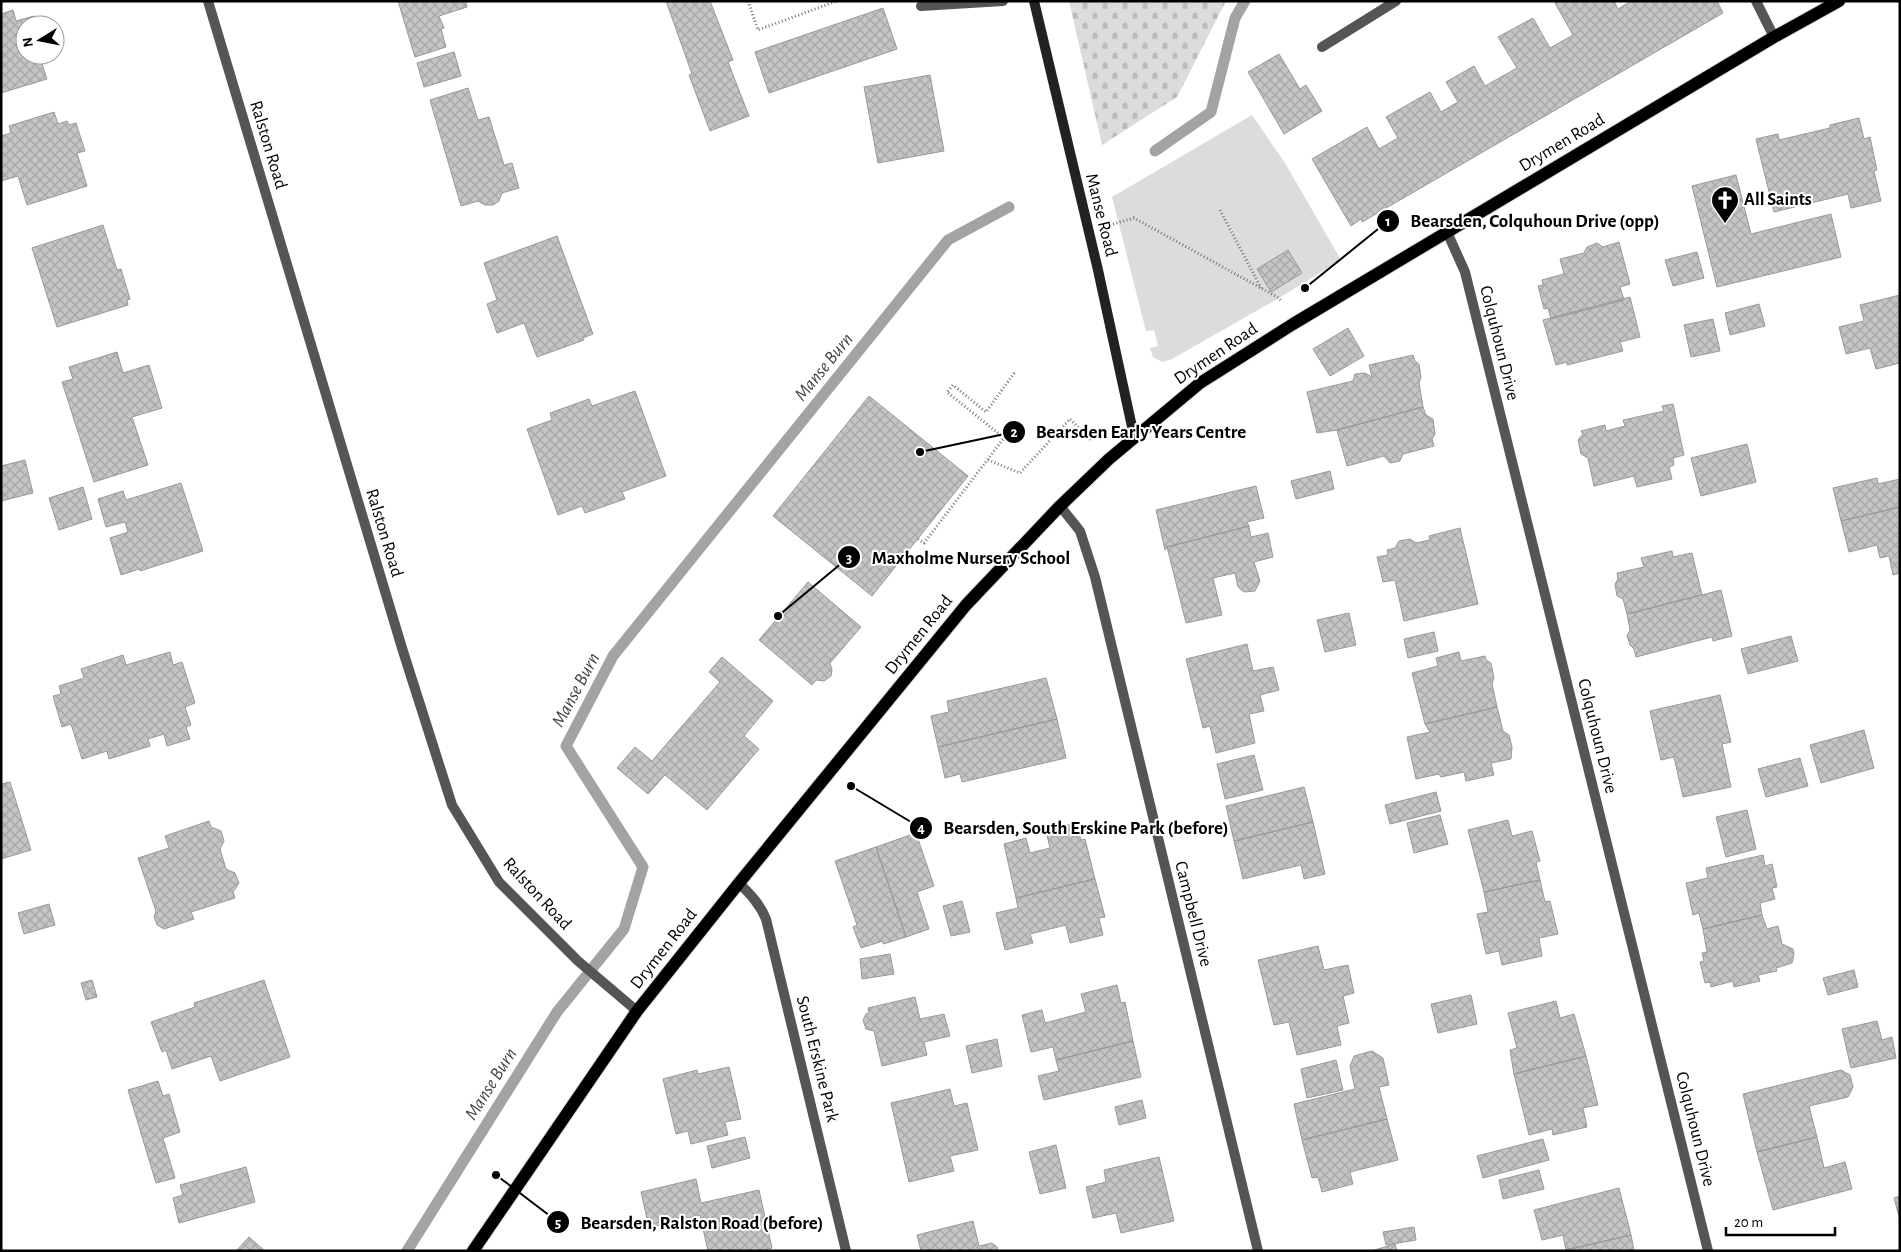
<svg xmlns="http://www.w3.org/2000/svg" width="1901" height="1252" viewBox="0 0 1901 1252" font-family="'Alegreya Sans',sans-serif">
	<defs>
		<pattern id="cemetery-stones" width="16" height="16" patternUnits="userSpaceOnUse" patternTransform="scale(1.25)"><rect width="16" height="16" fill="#dcdcdc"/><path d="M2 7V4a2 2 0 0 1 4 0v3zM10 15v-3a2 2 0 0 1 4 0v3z" fill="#bbb"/></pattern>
		<pattern id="building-cross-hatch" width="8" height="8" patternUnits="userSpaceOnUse" patternTransform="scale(1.25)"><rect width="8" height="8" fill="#c4c4c4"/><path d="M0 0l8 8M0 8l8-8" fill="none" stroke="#a7a7a7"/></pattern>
	</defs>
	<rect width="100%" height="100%" fill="#fff"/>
	<path fill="url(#cemetery-stones)" d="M1069 1H1226L1177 97 1102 145Z"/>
	<path fill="#dcdcdc" d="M1252 115 1285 163 1341 260 1279 298 1172 359 1162 362 1153 357 1150 348 1158 346 1154 330 1146 331 1112 197Z"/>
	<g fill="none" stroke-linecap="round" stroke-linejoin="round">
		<path stroke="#a3a3a3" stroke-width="11" d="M1155 151 1211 112 1235 18 1245 1
			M407 1251 557 1012 624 929 643 867 566 746 613 656 948 240 1009 207"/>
	</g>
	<path fill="url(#building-cross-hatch)" stroke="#999" d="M398 1H468L466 3 467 7 439 16 444 28 441 29 446 47 415 57Z
		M666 1H710L733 60 728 62 749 116 710 131 689 75 692 74Z
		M1558 1H1614L1618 9 1631 1H1717L1723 13 1362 222 1361 219 1351 226 1312 159 1367 127 1379 149 1398 138 1386 117 1430 92 1441 112 1458 102 1446 82 1474 66 1485 86 1517 68 1498 37 1533 18 1550 48 1573 35 1555 3Z
		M883 8 897 49 769 93 755 52Z
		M13 10 16 21 34 16 38 25H25V55H39L47 79 1 93V14Z
		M454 52 461 76 424 87 417 63Z
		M1279 54 1300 89 1306 85 1322 111 1284 134 1248 72Z
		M930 75 944 151 878 163 864 87Z
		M468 88 478 120 489 117 504 165 512 163 519 188 502 193 499 201 493 205H485L478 201 461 206 430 100Z
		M54 112 58 124 67 121 69 125 76 123 85 151 77 153 87 186 27 205 18 176 1 181V136L11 133 9 126Z
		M1859 118 1864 139 1870 137 1877 170 1874 171 1881 201 1851 208 1848 194 1774 212 1756 139 1778 134 1779 140 1830 128V125Z
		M1736 175 1751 234 1831 214 1841 257 1717 287 1692 186Z
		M103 225 117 270 121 269 130 299 127 300 128 305 57 327 32 248Z
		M557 236 593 334 583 338 584 340 537 357 524 323 497 333 487 304 497 300 484 263Z
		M1619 242 1630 284 1620 287 1624 300 1551 319 1548 308 1544 309 1538 286 1543 285 1542 280 1564 274 1560 259 1584 253 1587 247 1597 243 1603 247Z
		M1288 250 1302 273 1271 292 1257 269Z
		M1697 252 1704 278 1673 286 1665 260Z
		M1900 295V363L1876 369 1870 348 1846 354 1839 327 1864 321 1860 305Z
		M1630 297 1640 337 1620 342 1623 351 1567 365V362L1556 365 1543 320Z
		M1759 304 1765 326 1730 335 1725 313Z
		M1713 319 1720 351 1691 357 1684 325Z
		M1348 328 1364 356 1330 376 1313 349Z
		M117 352 123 373 149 365 162 408 132 417 148 465 94 482 62 382 73 379 69 367Z
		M1413 355 1415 361 1419 364 1421 377 1419 383 1423 407 1337 430 1317 433 1307 392 1353 381 1355 374 1365 373 1372 377 1369 365Z
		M635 391 666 476 622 492 625 499 585 513 582 506 558 515 527 429 552 420 550 413 589 399 592 406Z
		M869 396 968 476 872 596 773 516Z
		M1673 404 1684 455 1673 458 1674 465 1669 467 1672 479 1637 487 1634 476 1594 486 1588 458 1581 454 1578 440 1583 434 1581 431 1605 425 1606 431 1625 426 1623 420 1664 411 1662 406Z
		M1423 407 1426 415 1433 419 1435 434 1432 439 1434 446 1403 454 1400 461 1390 463 1384 456 1347 466 1337 430Z
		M1747 444 1756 482 1701 496 1691 458Z
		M25 460 33 493 1 501V466Z
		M1330 471 1334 489 1296 499 1291 481Z
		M1877 478 1878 484 1900 479V507L1841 521 1833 488Z
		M181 483 203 551 140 571 139 569 121 575 110 538 128 532 125 522 106 527 98 499 123 491 126 500Z
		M1256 486 1264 518 1247 522 1249 526 1167 547 1165 550 1156 510Z
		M83 487 92 519 59 530 49 498Z
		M1900 507V573L1893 575 1889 556 1880 558 1877 545 1849 552 1841 521Z
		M1249 526 1251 537 1268 533 1273 557 1254 562 1260 581 1255 591 1244 592 1238 587 1235 573 1213 578 1222 615 1186 623 1167 547Z
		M1460 528 1478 604 1404 621 1395 580 1383 582 1377 557 1388 555 1387 550 1395 548 1399 541 1410 539 1416 543 1430 540 1429 536Z
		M1672 551 1673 557 1692 553 1702 595 1627 614 1623 599 1617 596 1615 584 1618 579 1617 573 1644 567 1641 558Z
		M808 582 861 627 830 663 832 670 831 676 824 681 816 680 812 685 759 640Z
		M1721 590 1732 636 1713 641 1712 637 1636 657 1634 649 1630 645 1627 636 1630 630 1627 614Z
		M1349 613 1356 645 1325 652 1317 620Z
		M1434 632 1438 651 1408 658 1404 639Z
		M1791 636 1798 661 1748 674 1741 649Z
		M1247 644 1253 671 1273 667 1279 690 1260 695 1264 711 1249 714 1255 743 1216 753 1210 726 1203 728 1186 659Z
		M170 652 173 665 182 662 195 703 185 707 191 725 186 727 190 739 167 746 164 734 148 739 150 746 109 759 107 751 82 759 71 724 62 727 53 696 61 694 59 686 84 678 81 669 123 655 126 665Z
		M1459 652 1461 661 1485 656 1486 660 1491 663 1494 678 1492 684 1497 707 1425 724 1412 673 1438 666 1436 658Z
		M722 657 773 701 744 736 759 749 707 810 665 775 648 794 617 768 635 747 652 761 720 682 709 672Z
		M1046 678 1057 719 938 747 931 716 949 712 947 701Z
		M1720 695 1731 742 1722 744 1731 787 1683 797 1674 757 1661 760 1650 711Z
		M1497 707 1503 731 1509 735 1512 747 1511 759 1491 763 1494 775 1466 781 1464 772 1441 777 1439 774 1416 779 1407 737 1430 732 1425 724Z
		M1057 719 1066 758 962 782 960 774 945 778 938 747Z
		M1864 730 1874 768 1821 783 1810 745Z
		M1254 755 1263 790 1225 799 1217 764Z
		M1800 758 1808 786 1766 797 1758 769Z
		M10 782 31 850 1 859V784Z
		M1304 787 1313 822 1234 841 1226 806Z
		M1436 792 1441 811 1390 824 1385 805Z
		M1747 810 1756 849 1726 857 1716 817Z
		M1440 815 1448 844 1414 853 1407 823Z
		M1508 820 1512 836 1532 831 1540 861 1536 862 1540 880 1484 892 1468 830Z
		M209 821 211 827 221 831 224 841 220 849 226 869 235 873 239 883 233 892 235 898 191 912 194 919 164 929 157 925 154 917 156 911 138 858 169 848 165 836Z
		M1313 822 1325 874 1304 879 1301 865 1243 879 1234 841Z
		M1076 823 1081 840 1085 839 1095 879 1016 898 1004 844 1026 838 1030 853 1050 848 1046 831Z
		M916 833 934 886 917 892 929 929 906 937 876 847Z
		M876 847 906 937 883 944V941L861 948 853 927 857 925 835 861Z
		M1763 855 1765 866 1772 864 1777 887 1772 888 1775 899 1760 903 1762 915 1703 929 1699 913 1693 915 1686 883 1708 878 1706 868Z
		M1095 879 1105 917 1099 918 1103 935 1070 943 1066 925 1030 934 1033 943 1005 950 996 913 1018 908 1016 898Z
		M1540 880 1545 902 1550 901 1558 934 1539 938 1542 956 1502 965 1499 951 1486 954 1477 914 1488 912 1484 892Z
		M962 901 970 932 951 936 943 906Z
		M49 904 55 925 24 934 18 913Z
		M1762 915 1767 929 1778 926 1782 944 1793 949 1794 954 1792 963 1776 968 1777 971 1758 975 1760 981 1734 987 1733 981 1711 987 1710 982 1705 983 1700 962 1704 961 1702 953 1707 952 1703 929Z
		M1318 946 1324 970 1348 965 1354 993 1343 996 1349 1023 1337 1026 1341 1045 1297 1055 1289 1022 1274 1025 1258 960Z
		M890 954 894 974 862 979 860 959Z
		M1854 970 1858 987 1828 995 1823 978Z
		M92 980 97 997 86 1000 81 983Z
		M264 980 290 1057 220 1081 211 1056 172 1069 166 1050 162 1052 151 1022 195 1007 194 1003Z
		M1117 985 1121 1003 1125 1002 1133 1041 1056 1060 1053 1047 1031 1052 1022 1015 1042 1010 1045 1023 1086 1012 1081 994Z
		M1471 995 1477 1024 1438 1033 1431 1004Z
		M915 997 920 1019 944 1014 950 1036 924 1042 927 1055 882 1066 874 1031 866 1029 863 1020 866 1014 869 1013 868 1008Z
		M1556 1001 1560 1018 1574 1014 1586 1056 1514 1074 1510 1050 1517 1048 1508 1013Z
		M1877 1021 1882 1040 1892 1037 1896 1058 1851 1068 1842 1029Z
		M997 1039 1002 1066 972 1073 966 1046Z
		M1133 1041 1141 1077 1044 1100 1038 1076 1059 1071 1056 1060Z
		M1372 1051 1383 1058 1389 1085 1379 1087 1387 1119 1302 1140 1294 1104 1355 1089 1350 1066 1354 1056Z
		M1586 1056 1598 1105 1583 1108 1587 1127 1553 1135 1552 1129 1529 1135 1514 1074Z
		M1336 1060 1343 1090 1307 1098 1301 1069Z
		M729 1067 741 1119 725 1122 728 1135 691 1144 688 1131 676 1134 663 1079 697 1070 698 1074Z
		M1841 1070 1850 1075 1853 1087 1848 1097 1809 1106 1817 1137 1757 1152 1743 1094Z
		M158 1081 163 1096 169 1094 180 1132 163 1138 175 1178 156 1183 128 1090Z
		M950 1089 954 1106 967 1103 978 1150 950 1156 954 1171 909 1182 891 1103Z
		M1142 1100 1146 1118 1119 1125 1115 1107Z
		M1387 1119 1398 1160 1350 1172 1353 1184 1322 1192 1318 1177 1312 1178 1302 1140Z
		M745 1137 750 1158 712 1168 707 1146Z
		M1817 1137 1824 1168 1845 1162 1852 1189 1773 1210 1757 1152Z
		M1543 1139 1549 1160 1483 1178 1477 1156Z
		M1056 1145 1066 1188 1040 1194 1029 1152Z
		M1159 1157 1174 1221 1121 1233 1116 1213 1093 1218 1086 1187 1106 1182 1104 1170Z
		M246 1167 255 1202 179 1223 173 1198 183 1195 180 1185Z
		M1539 1170 1544 1189 1503 1199 1499 1180Z
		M696 1179 701 1203 759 1190 772 1248 762 1251H708L700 1215 649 1228 641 1192Z
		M1619 1188 1631 1235 1566 1250 1563 1235 1542 1240 1534 1210Z
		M1900 1196V1220L1894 1198Z
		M973 1221 979 1246 992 1243 997 1247 998 1251H921L917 1235Z
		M1414 1227 1416 1240 1386 1245 1383 1232Z
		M1631 1235 1634 1251H1566V1250Z
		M249 1237 265 1251H236Z
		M1395 1244 1397 1251H1371Z"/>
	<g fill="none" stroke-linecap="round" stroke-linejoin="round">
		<g stroke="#dbdbdb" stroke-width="14">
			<path id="primary" d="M473 1251 637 1011 739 883 966 605 1060 506 1109 459 1200 383 1293 324 1774 37 1839 1"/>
		</g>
		<path stroke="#777" stroke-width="3" stroke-dasharray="1 2.5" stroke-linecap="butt" d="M748 1 758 30 837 1
			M1220 210 1261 288
			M1113 224 1134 218 1279 298 1281 301
			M988 460 1020 473 1070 419 1091 440
			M918 539 924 543 1004 438 947 392 953 385 986 412 1015 372"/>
		<path stroke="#555" stroke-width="10" d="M921 6 1003 1
			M1322 47 1396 1"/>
		<path stroke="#555" stroke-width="10" d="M208 1 402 648 452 805 499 882 578 961 637 1011
			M1756 1 1774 37
			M1447 232 1465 272 1708 1251
			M1060 506 1080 531 1095 577 1258 1251
			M739 883C750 894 760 904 766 919L846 1251"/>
		<path stroke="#222" stroke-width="10" d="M1034 1 1098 270 1134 436"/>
		<use href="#primary" stroke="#000" stroke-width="12"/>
	</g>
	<defs>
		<g id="church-pin" transform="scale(1.4375)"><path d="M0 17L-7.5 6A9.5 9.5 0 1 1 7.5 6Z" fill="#000" stroke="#fff"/><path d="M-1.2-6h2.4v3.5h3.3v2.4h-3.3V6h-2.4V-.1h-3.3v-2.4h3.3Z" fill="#fff"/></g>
	</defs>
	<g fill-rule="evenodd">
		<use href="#church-pin" x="1725" y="200"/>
	</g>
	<g text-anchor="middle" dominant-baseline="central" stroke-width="4" stroke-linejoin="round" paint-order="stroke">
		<g font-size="18" fill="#000" stroke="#fff">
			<text transform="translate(1562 143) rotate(-31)">Drymen Road</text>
			<text transform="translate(268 145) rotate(73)">Ralston Road</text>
			<text transform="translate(1101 215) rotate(76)">Manse Road</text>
			<text transform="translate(1499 343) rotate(76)">Colquhoun Drive</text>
			<text transform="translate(1216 354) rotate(-34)">Drymen Road</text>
			<text transform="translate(384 533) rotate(73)">Ralston Road</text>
			<text transform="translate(919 635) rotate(-51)">Drymen Road</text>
			<text transform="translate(1597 736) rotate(76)">Colquhoun Drive</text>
			<text transform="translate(537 894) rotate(47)">Ralston Road</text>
			<text transform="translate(1193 914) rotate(76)">Campbell Drive</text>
			<text transform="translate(664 949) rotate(-52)">Drymen Road</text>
			<text transform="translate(817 1059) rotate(76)">South Erskine Park</text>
			<text transform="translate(1695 1129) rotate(76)">Colquhoun Drive</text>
		</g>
		<g font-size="18" font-weight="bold" fill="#000" stroke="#fff" text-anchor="start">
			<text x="1744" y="200">All Saints</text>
		</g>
		<g font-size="19" font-style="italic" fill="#444" stroke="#fff">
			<text transform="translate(824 367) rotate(-51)">Manse Burn</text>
			<text transform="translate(576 690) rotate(-62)">Manse Burn</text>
			<text transform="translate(491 1084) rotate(-58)">Manse Burn</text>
		</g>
	</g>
	<path fill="none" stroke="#000" stroke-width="2" d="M1305 288L1388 221M920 452L1014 432M778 616L849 557M851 786L921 828M496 1175L558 1222"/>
	<g fill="#000" stroke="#fff" stroke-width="2">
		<circle cx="1305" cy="288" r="5"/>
		<circle cx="920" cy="452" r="5"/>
		<circle cx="778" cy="616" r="5"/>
		<circle cx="851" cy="786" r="5"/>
		<circle cx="496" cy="1175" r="5"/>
		<circle cx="1388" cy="221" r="12"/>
		<circle cx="1014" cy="432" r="12"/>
		<circle cx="849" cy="557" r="12"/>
		<circle cx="921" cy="828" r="12"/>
		<circle cx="558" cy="1222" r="12"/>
	</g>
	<g font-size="15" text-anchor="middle" font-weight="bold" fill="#fff">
		<text x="1388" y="226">1</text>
		<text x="1014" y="437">2</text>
		<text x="849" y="563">3</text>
		<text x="921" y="833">4</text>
		<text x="558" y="1228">5</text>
	</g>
	<g font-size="19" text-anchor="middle" font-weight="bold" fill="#000" stroke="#fff" stroke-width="4" stroke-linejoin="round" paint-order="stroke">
		<text x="1535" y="227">Bearsden, Colquhoun Drive (opp)</text>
		<text x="1141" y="438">Bearsden Early Years Centre</text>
		<text x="971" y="564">Maxholme Nursery School</text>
		<text x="1086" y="834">Bearsden, South Erskine Park (before)</text>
		<text x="702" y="1229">Bearsden, Ralston Road (before)</text>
	</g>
	<rect width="1901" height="1252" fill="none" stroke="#000000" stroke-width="5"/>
	<g transform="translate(40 40) rotate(260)"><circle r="24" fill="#ffffff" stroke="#999999"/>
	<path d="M0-4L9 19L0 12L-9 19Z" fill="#000000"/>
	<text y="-8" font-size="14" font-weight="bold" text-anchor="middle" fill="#000000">N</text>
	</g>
	<path d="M1726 1227v8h109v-8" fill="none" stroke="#000000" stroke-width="2.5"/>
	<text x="1734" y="1227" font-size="15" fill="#000000" stroke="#ffffff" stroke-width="4" paint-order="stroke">20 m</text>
</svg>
